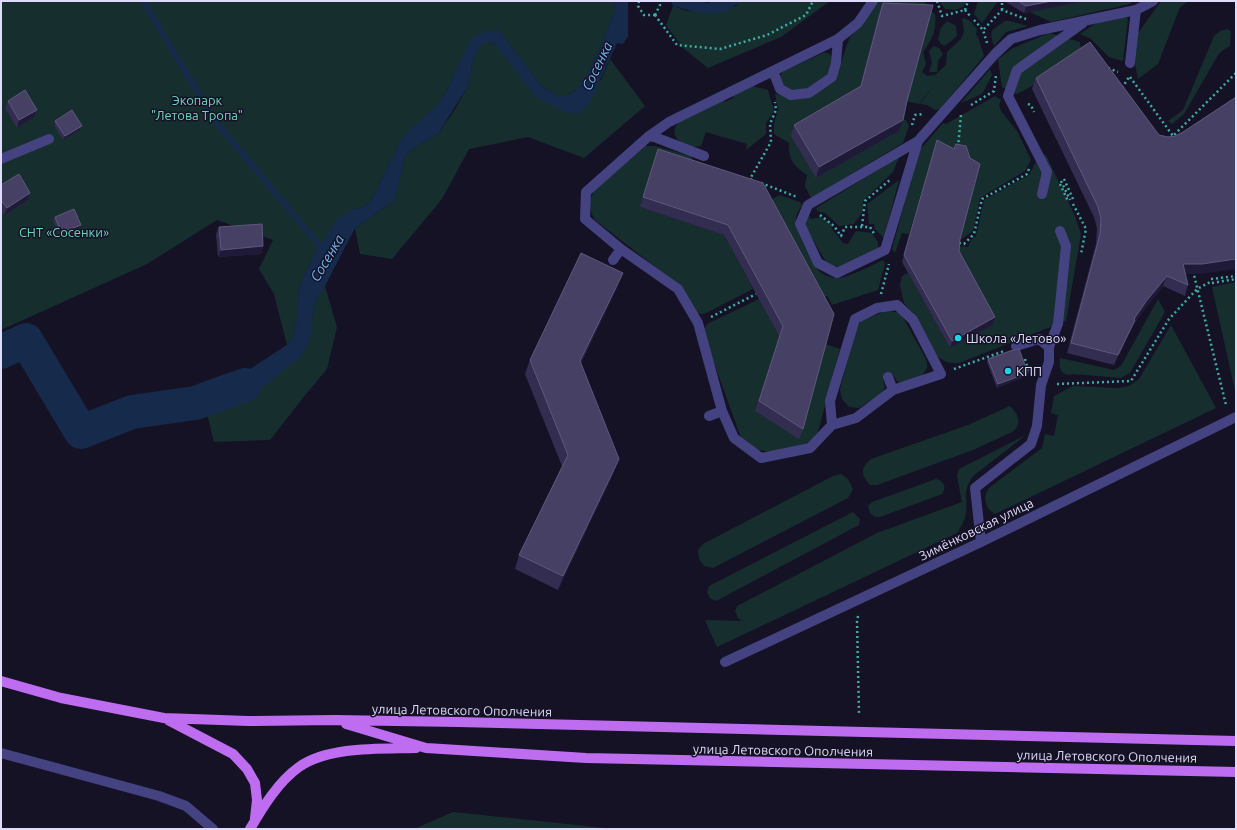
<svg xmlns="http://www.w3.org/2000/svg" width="1237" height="830" viewBox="0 0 1237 830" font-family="Ubuntu,sans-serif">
	<rect width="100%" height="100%" fill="#151226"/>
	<path fill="#162f2e" d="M1 1H614L615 10 601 46 582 84 575 91 566 96H558L542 87 501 33 489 41 496 45 563 111 601 80 610 59 645 106 584 158 528 137 469 149 442 199 392 259 360 254 355 228 395 200 405 156 413 148 438 134 454 111 468 86 474 57 478 49 461 60 446 92 437 106 401 140 370 203 361 208 354 209 324 242 313 256 299 288 297 319 293 337 287 345 274 294 259 269 273 240 217 220 147 264 1 330Z
		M744 1H830L781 37 708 68 683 48 666 25 673 6 687 11 736 6 739 2Z
		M879 1H922L926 3V10L931 11 935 14C937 29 932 40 923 52L926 64 922 72 927 76 935 75 946 65 947 52 961 39 964 32 962 18 969 20 977 29 976 35 978 37 984 56 940 109 935 110 927 105 920 104 936 82 919 104 906 101 879 14 902 119 906 120 909 126 903 143 811 198 805 186 807 175C793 165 789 161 789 143L774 134V124L778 110 775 93 789 99H802L812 96 834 81 838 74 845 50 850 37 862 25Z
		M939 1H966L963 7 955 10 945 9Z
		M978 1H998L982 23 974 14Z
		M1085 1H1133L1130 4 1051 22 1030 12Z
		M1161 1H1189L1180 7 1158 64 1138 79 1135 64 1138 33Z
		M1125 17 1128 18 1123 61 1109 57 1091 39 1080 34 1096 23Z
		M947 21 956 26 957 36 945 46 941 44 938 39 941 28Z
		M1005 21H1010L1028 26 1006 32 994 46C988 29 992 31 1005 21Z
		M1227 29 1231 31 1230 46 1223 50 1218 55 1184 114 1172 124 1168 121 1183 110 1214 36 1220 31Z
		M1049 33 1080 42 1081 52 1032 86 1017 94 1002 87 998 59 1013 48Z
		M934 46 939 48 943 54 938 61 937 72H929L932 62 929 51Z
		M823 53H828L832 57 830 73C812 85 806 95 785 87L780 78 782 72Z
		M990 69 992 75 982 94 961 103Z
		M752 86 768 90 774 111 766 123V134L746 150 747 144 706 132 701 146C686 149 664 137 680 121L722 100 725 102 733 98 734 95Z
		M995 96 1001 100 999 105 1001 111 1017 131 1031 160 1025 171 980 198 973 231 959 241 935 147 909 234 902 233 895 253 892 249 919 151 943 123 946 124Z
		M645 146H655L691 156 695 163 640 207 724 235 753 289 706 313 702 314 697 313 689 298 680 286 595 220C589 210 588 202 594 191Z
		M1046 155 1074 214 1081 234 1066 321 959 363C948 364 942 361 934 353L913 313 904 303 900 285 902 276 908 273 950 348 958 246 968 247 971 240 976 236 984 200 1029 175 1039 156Z
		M899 157 893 172 863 201V211L854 224 839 226 825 213 817 211 816 208Z
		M899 180 884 238 875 229 874 224H869L867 204Z
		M779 195 800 202 802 205C799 210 796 214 796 219 795 229 812 265 820 272 824 275 829 277 834 278 848 279 870 266 883 260L885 264 878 290 832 305 827 296 817 299 765 204Z
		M808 215 811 219 821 217 831 223 832 229 843 243 848 244 856 231 872 233 878 242V249L843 267H837L826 262 806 228 805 218Z
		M1236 282V395L1212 287Z
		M325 286 337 327 327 369 302 399 270 440 214 442 205 406 226 404 312 333V320L315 302Z
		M759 299 779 336 825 344 840 349 818 432 810 442 804 444 771 452 754 449 741 438 704 335V329L707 324Z
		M1158 299 1165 312 1130 373 1121 378 1073 374 1068 375C1059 373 1059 366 1060 358L1114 370 1121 366Z
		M887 311 897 312 901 314 926 359 927 363V368L922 376 901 383 897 381 893 375 883 379 885 387 882 393 859 408 849 407 842 399 840 389 856 328 862 320Z
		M1171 325 1216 408 995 514C985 508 982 498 989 488L1042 448 1045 434 1054 436 1058 415 1051 413 1054 396 1073 386 1118 388 1129 386 1139 379Z
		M1010 406C1018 414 1022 422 1014 431L973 450 877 485H870C861 475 860 468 871 459L968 425Z
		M1026 435 973 476C962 493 968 495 966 513 965 520 961 527 957 533L717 647 705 620 742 621 738 618 735 611 737 606 877 533 962 502 957 476 959 469Z
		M841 474 848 479 853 489 848 498 713 568 704 566 699 559 698 550 703 544 833 476Z
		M936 479C944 482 947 486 942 494L880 517H875L870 513 868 506 872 502Z
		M853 512 860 519 859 525 716 601 710 598 707 592 709 586Z
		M453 812 614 829H414Z"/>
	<path fill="#162b4c" d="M614 1H628V36L623 44 617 43 588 106 579 114 563 111 536 97 496 45 489 41 480 46 474 57 468 86 438 134 413 148 405 156 395 200 355 228 325 286 315 302 312 320V333L308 344 299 358 258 391 226 404 205 406 191 387 241 379 253 367 287 345 293 337 297 319 299 288 313 256 338 218 354 209 361 208 370 203 401 140 409 131 437 106 446 92 470 40 479 34 499 30 542 87 558 96H566L575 91 582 84 601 46 615 10Z
		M671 1H700L707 3 715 1H744C736 3 729 11 719 13 709 16 683 9 673 6Z"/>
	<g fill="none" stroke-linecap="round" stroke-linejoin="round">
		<path stroke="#162b4c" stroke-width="5.5" d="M143 1 215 121 324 251"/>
		<path stroke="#162b4c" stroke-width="34" d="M1 352 26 340 81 432 132 412 195 403 245 385"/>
		<path stroke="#3dada5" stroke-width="2.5" stroke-dasharray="2 3" stroke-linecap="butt" d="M639 1 638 6 644 15H655
			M937 1 942 16 965 10
			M965 10 968 1
			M965 10 971 17
			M1002 10V1
			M655 15 677 45 720 49 767 35 806 15 813 1
			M655 15 660 5 658 1
			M974 20 983 30
			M987 43 983 30 1002 10 1026 19
			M1108 68 1118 72
			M1130 77 1173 136
			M1122 88 1129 77
			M1028 104 1031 105 1034 112
			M971 105 994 91 996 75
			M912 125 915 115 923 114
			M1172 139 1173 136 1236 73
			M958 147 961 115
			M1064 179 1073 199
			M752 180 750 179 771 142 770 124 776 110 775 102
			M1061 181 1070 200
			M761 183 797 197
			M1060 184 1068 201
			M1073 204 1086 229 1081 254
			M820 215 834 226 841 236 845 227H870L875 235
			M862 226 865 201 891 179
			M959 243 964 244 974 234 982 199 1027 174 1029 169
			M1193 271 1226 405
			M1211 279 1236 276
			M1212 283 1236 279
			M881 294 889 264
			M711 317 756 294
			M1025 359 1029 373
			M954 369 1004 351
			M1057 384 1131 381 1169 319 1197 289 1212 281
			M858 616 857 622 859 713"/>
		<path stroke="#444280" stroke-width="10" d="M1130 63 1136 10
			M773 71 780 89 791 95 809 93 832 77 836 63 838 39
			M649 136 657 138 704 156
			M918 141 808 205 800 224 818 263 837 273 885 250 918 141 995 54 1011 39 1040 30 1136 10 1153 1
			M1 159 49 139
			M1042 194 1047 172 1008 96 1017 70 1083 23
			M613 260 621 249
			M1049 347 1058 324 1066 246 1060 231
			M888 377 893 390
			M709 416 722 411
			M832 425 830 401 855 319 877 308 897 305 913 320 941 374 893 390 856 418 832 425 810 448 761 458 734 438 722 411 698 323 678 289 621 249 585 219 586 192 649 136 669 122 838 39 858 23 873 1
			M981 542 975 488 1031 444 1037 426 1041 385 1049 362V347L1039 339 1016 346
			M725 662 981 542 1236 417
			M1 753 159 796 186 806 213 829"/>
		<path stroke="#be6df0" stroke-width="10" d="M1 681 61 698 164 718 248 721 335 720 458 722 1236 741
			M168 720 233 754 247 769 255 783 257 800 255 818
			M346 724 426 748 586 758 1236 772
			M250 829C263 807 278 782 299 767 329 746 381 749 416 748"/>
	</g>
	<path fill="#342d52" d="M1004 1H1085L1024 13Z
		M883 3 907 101 903 120 899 131 816 178 791 136 794 125 860 87 879 13Z
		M1036 78 1199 274H1185L1188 285 1185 296 1163 286 1143 311 1134 324 1131 330 1114 365 1067 353 1096 244 1097 228 1094 217 1032 89Z
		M8 101 34 117 17 128 5 108Z
		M55 121 81 129 63 140 54 125Z
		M937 140 960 239 959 251 993 325 950 348 902 262 935 147Z
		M658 149 763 183 803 429 799 439 755 411 779 336 724 235 640 207Z
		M1 185 30 193 28 200 4 215 1 211Z
		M55 217 81 225 79 228 60 237 53 220Z
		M219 227 263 246 261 254 218 257 216 234Z
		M618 286 581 363 614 472 558 590 515 569 519 555 562 466 525 374 530 360Z
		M988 359 1027 376 997 388 987 362Z"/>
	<path fill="#201a39" d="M1052 1H1085L1024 13 1026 6Z
		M37 110 34 117 17 128 19 120Z
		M903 120 899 131 816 178 819 167Z
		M82 126 81 129 63 140 65 136Z
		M30 193 28 200 4 215 7 208Z
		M81 225 79 228 60 237 61 233Z
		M263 246 261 254 218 257 221 250Z
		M1236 259V269L1199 274H1179L1183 264Z
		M623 273 618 286 575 374 580 361Z
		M1167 276 1163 286 1143 311 1134 324 1131 330 1114 365 1118 355 1134 319 1147 300Z
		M995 317 993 325 950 348 952 341Z
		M1028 373 1027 376 997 388 998 384Z
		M619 459 614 472 558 590 563 576Z"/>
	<path fill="#464064" stroke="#5e587c" d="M1018 1H1052L1026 6Z
		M883 3 933 5 907 101 903 120 819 167 794 125 861 86Z
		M1090 42 1159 135 1168 137 1175 136 1183 132 1236 97V259L1202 264H1183L1188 285 1167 276 1147 300 1134 319 1135 320 1118 355 1071 343 1100 234 1101 218 1098 207 1036 78Z
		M25 90 37 110 19 120 8 101Z
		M72 110 82 126 65 136 55 121Z
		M937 140 954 149 956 144 966 146 970 158 980 164 960 239 959 251 995 317 952 341 904 255Z
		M658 149 763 183 834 314 803 429 759 401 783 326 728 225 643 197Z
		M19 174 30 193 7 208 1 200V185Z
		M74 209 81 225 61 233 55 217Z
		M262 224 263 246 221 250 219 227Z
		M581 253 623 273 580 361 619 459 563 576 519 555 568 455 530 360Z
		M1019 349 1028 373 998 384 988 359 1010 351Z"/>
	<g fill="#1bd4e7" stroke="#151226" stroke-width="1.5">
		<circle cx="958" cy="338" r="4"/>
		<circle cx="1008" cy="371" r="4"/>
	</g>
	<g text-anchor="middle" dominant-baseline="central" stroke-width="3" stroke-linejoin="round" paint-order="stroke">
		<g font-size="13" fill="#6dd4ba" stroke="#151226">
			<text x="197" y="100">Экопарк<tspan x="197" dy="15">"Летова Тропа"</tspan></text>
			<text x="64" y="232">СНТ «Сосенки»</text>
		</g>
		<g font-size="13" fill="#dedbfb" stroke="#151226" text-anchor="start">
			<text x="966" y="338">Школа «Летово»</text>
			<text x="1016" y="371">КПП</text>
		</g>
		<g font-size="13" fill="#dedbfb" stroke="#151226">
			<text transform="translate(976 529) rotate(-26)">Зимёнковская улица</text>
			<text transform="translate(462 710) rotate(1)">улица Летовского Ополчения</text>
			<text transform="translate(783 750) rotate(1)">улица Летовского Ополчения</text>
			<text transform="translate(1107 756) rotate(1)">улица Летовского Ополчения</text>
		</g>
		<g font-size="14" font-style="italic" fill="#73b8f0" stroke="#151226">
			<text transform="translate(597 66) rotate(-64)">Сосенка</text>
			<text transform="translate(327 258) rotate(-59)">Сосенка</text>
		</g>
	</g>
	<rect width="1237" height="830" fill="none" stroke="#dedbfb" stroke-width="4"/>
</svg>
